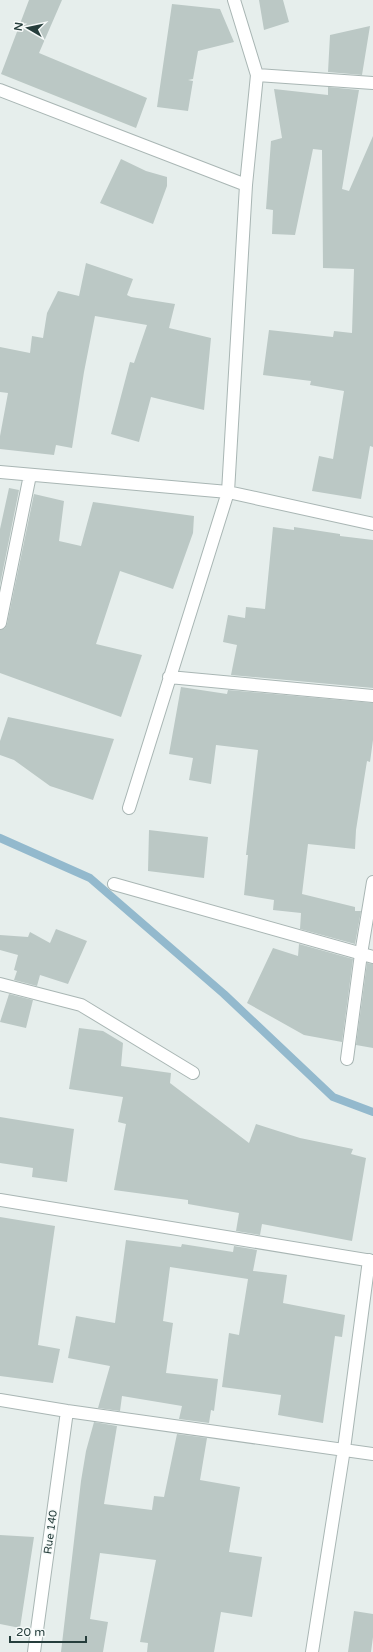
<svg xmlns="http://www.w3.org/2000/svg" width="373" height="1652" font-family="'Varela Round',sans-serif">
<style>
.lines{fill:none;stroke-linecap:round;stroke-linejoin:round}
.stream{stroke:#93b9cd;stroke-width:8}
.building{fill:#bbc8c5}
.street-casing{stroke:#a9b6b4;stroke-width:14}
.street{stroke:#fff;stroke-width:12}
.labels{text-anchor:middle;stroke-width:3;stroke-linejoin:round;paint-order:stroke}
.street-label{font-size:11px;fill:#263e3c;stroke:#f6faf9}
</style>
<rect width="100%" height="100%" fill="#e6eeec"/>
<g class="lines">
<!-- stream -->
<path class="stream" d="M0,838L90,878L224,994L333,1097L373,1112"/>
</g>
<!-- building -->
<path class="building" d="M29,0H62L39,53L147,98L136,128L1,74Z
M259,0H283L289,22L264,30Z
M172,4L220,9L234,42L198,51L193,79L188,80L193,81L188,111L157,107Z
M370,26L362,75L328,72L330,35Z
M328,87L359,90L342,189L349,191L373,136V447L370,446L361,499L312,491L319,456L333,459L344,391L310,385L311,381L263,375L269,330L333,337L334,331L352,333L354,269L323,268L322,150L313,149L295,235L272,234L273,210L266,209L271,141L282,138L274,89L328,95Z
M121,159L146,171L167,177V186L153,224L100,203Z
M86,263L133,279L127,295L131,297L175,304L169,328L211,338L204,410L151,397L139,442L111,434L130,362L134,363L147,325L95,316L84,372L72,448L56,445L54,455L0,449V436L8,393L0,392V347L30,353L32,336L43,338L47,313L58,291L79,296Z
M9,488L19,490L0,585V529Z
M34,494L64,501L59,541L81,546L93,502L194,516L193,533L173,589L120,571L96,644L142,655L121,717L0,673V630L5,628L7,624Z
M273,527L294,530V527L340,534V536L373,540V688L231,675L237,645L223,642L228,615L245,618L246,607L265,609Z
M181,687L227,694L228,690L373,703V740L370,762L367,761L356,830L355,849L308,844L302,894L355,907V911H361L355,944L300,929L301,913L273,910L274,900L244,895L248,855H246L258,750L216,745L211,784L189,780L193,758L169,754Z
M8,717L114,739L93,800L50,786L14,760L0,755V741Z
M149,830L208,837L204,878L148,871Z
M56,929L87,941L68,984L40,975L37,986L14,980L17,971L14,970L18,955L0,950V935L28,937L30,932L50,943Z
M299,944L353,959L342,1042L304,1035L247,1003L273,948L298,956Z
M367,963L373,964V1048L356,1045Z
M9,994L33,1000L26,1028L0,1022Z
M79,1028L103,1031L123,1043L121,1066L171,1073L170,1083L249,1143L256,1124L300,1138L353,1149L351,1154L366,1158L352,1241L262,1224L260,1235L236,1231L239,1213L188,1204V1200L114,1190L126,1124L118,1122L123,1097L69,1089Z
M0,1117L74,1129L67,1182L32,1177L33,1168L0,1163Z
M0,1217L55,1226L38,1345L60,1349L53,1383L0,1376Z
M126,1240L181,1247L182,1244L233,1252L234,1246L257,1250L253,1271L287,1275L283,1303L345,1315L342,1337L335,1336L323,1423L278,1415L281,1395L222,1387L229,1333L239,1335L248,1279L170,1267L163,1321L173,1323L166,1373L218,1379L214,1411L211,1410L209,1423L179,1419L182,1406L122,1396L120,1411L98,1408L110,1366L68,1358L76,1316L115,1323Z
M94,1422L117,1426L104,1504L152,1510L154,1496L164,1497L177,1434L207,1438L200,1480L240,1487L229,1552L262,1557L252,1617L221,1612L214,1652H147L148,1643L140,1642L156,1560L100,1553L90,1619L108,1622L103,1652H61L81,1481L86,1451Z
M0,1535L34,1537L20,1628L0,1624Z
M354,1611L373,1614V1637L371,1652H348Z"/>
<g class="lines">
<defs>
<path id="street" d="M257,75L373,83
M0,90L246,185
M0,472L228,492L373,524
M0,623L30,475
M169,677L373,696
M129,808L228,492L246,185L257,75L234,0
M114,884L373,957
M0,984L81,1005L193,1073
M347,1059L361,954L373,882
M0,1200L373,1261
M0,1400L67,1411L373,1454
M34,1652L67,1411
M312,1652L344,1449L369,1260"/>
</defs>
<!-- street casing -->
<use href="#street" class="street-casing"/>
<!-- street -->
<use href="#street" class="street"/>
</g>
<g class="labels">
<!-- street labels -->
<g class="street-label">
<text transform="translate(50 1532) rotate(-82)" y="4">Rue 140</text>
</g>
</g>
<!-- north arrow -->
<g transform="translate(28 28) rotate(279)" stroke="#f6faf9" stroke-width="3" paint-order="stroke">
<path d="M0-3L7 15L0 10L-7 15Z" fill="#263e3c"/>
<text y="-6" font-size="11" font-weight="bold" text-anchor="middle" fill="#263e3c">N</text>
</g>
<!-- scale -->
<path d="M10 1636v6h76v-6" fill="none" stroke="#263e3c" stroke-width="2"/>
<text x="16" y="1636" font-size="12" fill="#263e3c" stroke="#f6faf9" stroke-width="3" paint-order="stroke">20 m</text>
</svg>
